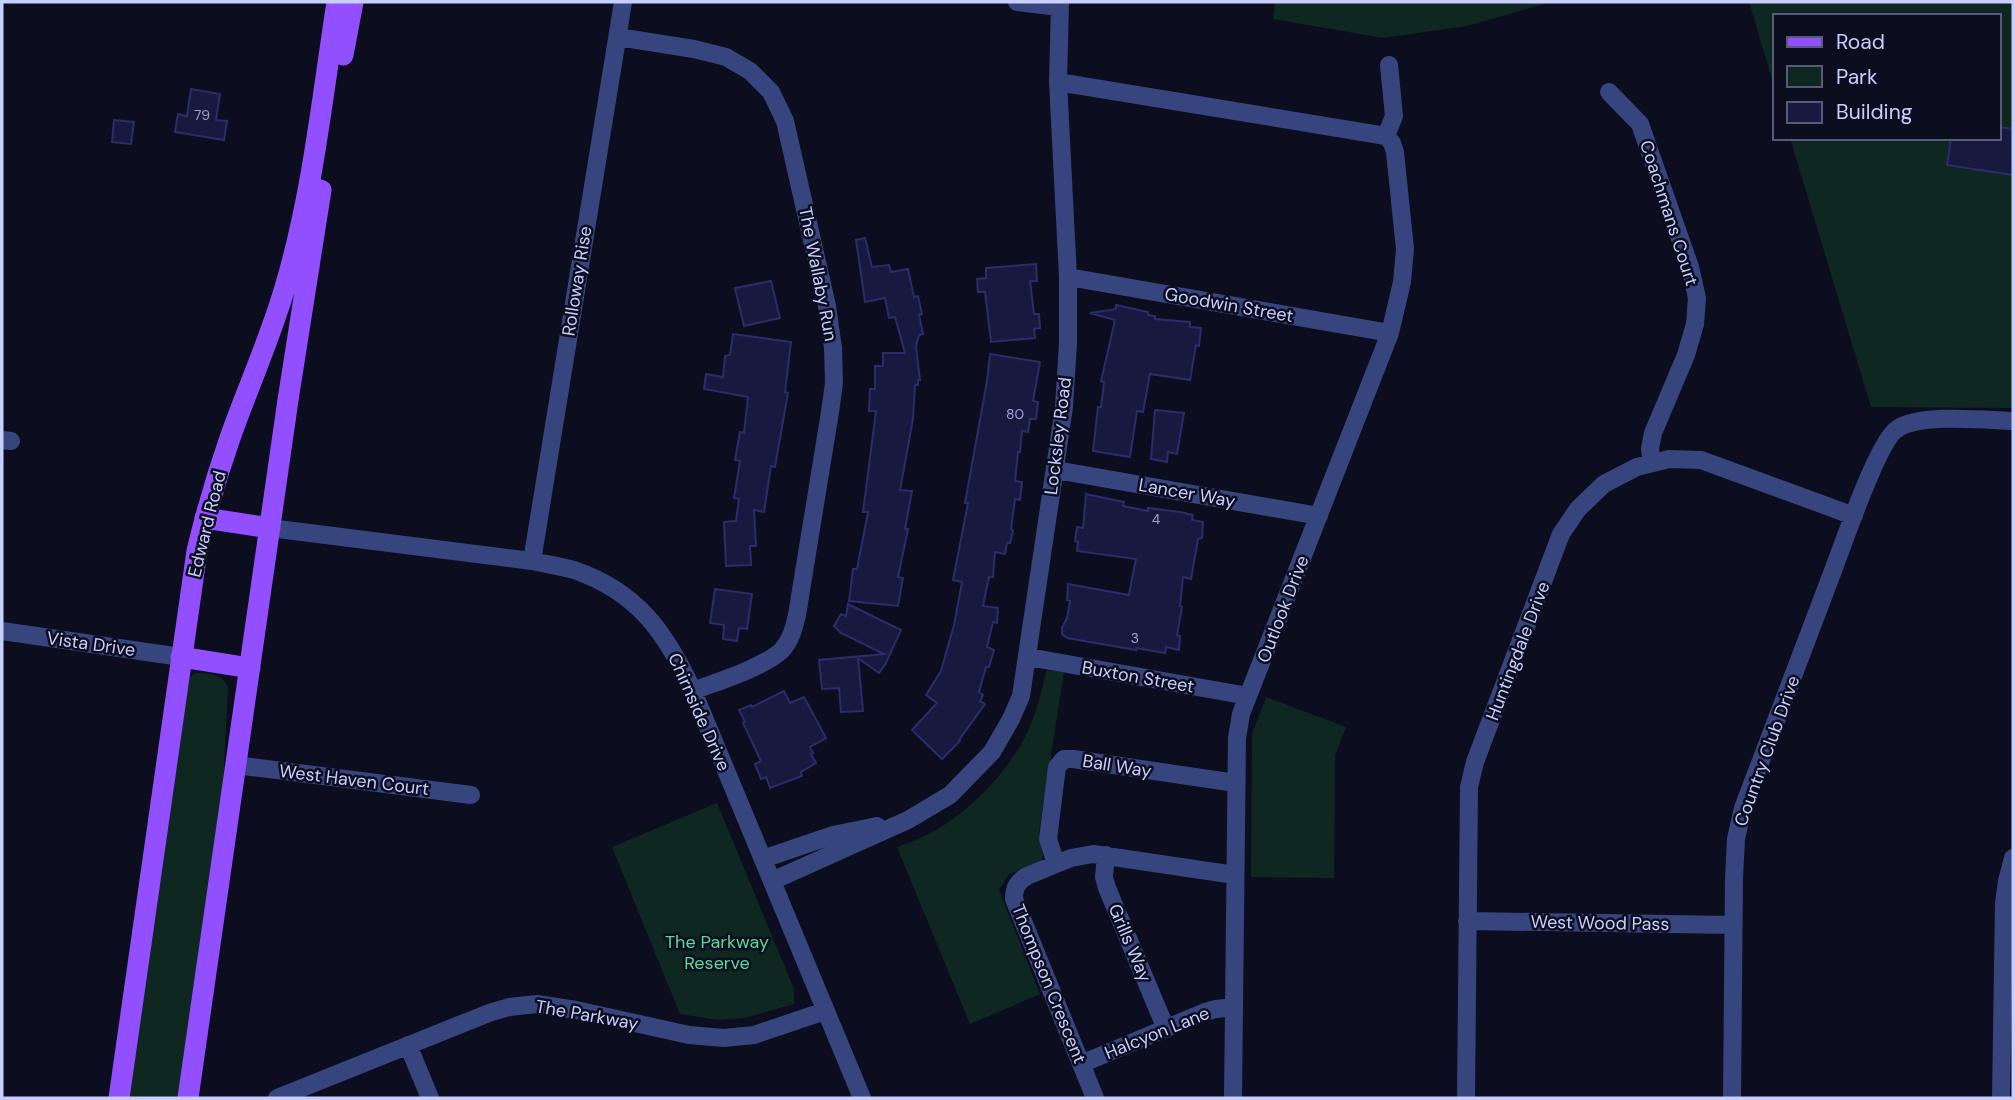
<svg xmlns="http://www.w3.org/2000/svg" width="2015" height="1100" font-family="'DM Sans',sans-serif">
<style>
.green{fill:#0f2721}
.building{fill:#18193f;stroke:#2a2d6b;stroke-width:2}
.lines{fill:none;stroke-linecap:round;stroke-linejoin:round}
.minor{stroke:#36457d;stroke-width:18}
.major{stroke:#924fff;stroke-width:21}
.labels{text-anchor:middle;stroke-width:5;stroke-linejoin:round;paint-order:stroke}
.number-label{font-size:14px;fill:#9ca2cf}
.street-label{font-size:18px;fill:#c8cfff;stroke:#0c0d1e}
.park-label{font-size:18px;fill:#55de9a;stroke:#0c0d1e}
</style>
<rect width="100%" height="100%" fill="#0c0d1e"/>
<!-- green -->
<path class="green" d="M1275,2H1551L1467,26L1383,38L1273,19Z
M1749,2H2013V408L1871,407L1790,138H1999V16H1775V89Z
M1047,670L1064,672L1039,832L1043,855L1041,862L1009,874L999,890L1040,994L970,1024L897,847C907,843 917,840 927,835C967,814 1004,777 1025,737C1036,716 1041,693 1047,670Z
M195,673C209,674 222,673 228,687L223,787L178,1098H128L188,683L190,677Z
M1266,697L1346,727L1335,756L1334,878L1251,877L1252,734Z
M717,803L794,989V1004L744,1018L718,1020L680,1014L612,847Z"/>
<!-- building -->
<path class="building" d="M191,89L220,94L216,120L227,121L224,140L175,132L178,114L187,116Z
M114,120L134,122L131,144L112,142Z
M1999,127L2013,129V175L1947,165L1951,138H1999Z
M865,238L872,267L889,265L891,272L908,269L914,297L918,296L922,314L919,315L923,334L919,335L916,346L920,380H918V385H915L913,419L900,490L912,491L905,529H908L898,577L903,578L898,606L849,601L853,569H857L868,512H863L876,411H869L870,389H875V366H883V353H905L895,317L889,318L885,298L865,302L856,240Z
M1036,264L1037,281H1030L1034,314H1039L1040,328L1034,329L1035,338L991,342L985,292H978L977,279L986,278V268Z
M771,281L780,318L744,326L735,288Z
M1116,305L1148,312V315L1155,316V319L1190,322V327L1201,328L1199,346L1196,345L1190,380L1150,374L1143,412L1137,411L1130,457L1093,451L1098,407H1101L1104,382L1101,381L1115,320L1090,313L1116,309Z
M733,334L791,342L785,392L788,393L775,467L771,466L764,512L754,510L756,546H750L751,565L726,566L724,522L736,521L739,499L734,498L740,461L735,460L740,432L744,433L748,397L704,389L706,374L723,377L725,356L730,355Z
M990,354L1040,362L1033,401L1038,402L1036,419H1030L1028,432L1022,431L1020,452H1018L1015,481L1022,482L1020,500L1015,499L1011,529L1013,531L1010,543H1007L1005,554L995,552L993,577H989L983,606L998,608L997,623L993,622L987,647L994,650L989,667H986L979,692L983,695L980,701L985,704L959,740L960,741L942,759L912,730L937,703L926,695L941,671L954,625L962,582L953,580L968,503H965L987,381Z
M1155,410L1184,413L1177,454L1168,452L1167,462L1151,459Z
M1086,494L1124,502L1123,506L1148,511V508L1180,512L1193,515L1192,520L1203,522L1202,538L1198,539L1191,579L1183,577L1180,606L1182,607L1177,635L1180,636L1179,650L1166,647L1165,653L1136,648V650L1067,638L1062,634V628L1067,618L1070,601L1067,600L1068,584L1129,595L1130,589L1136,559L1077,551L1078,542L1075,541L1077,527L1083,528Z
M715,589L752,594L747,629L739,628L737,641L723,639L724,625L710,623Z
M848,604L901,630L886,663L879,673L858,658L863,711L841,712L839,688L822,689L819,660L884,654L841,633L834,626L841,614L846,616Z
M784,691L790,703L804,697L826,738L810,747L813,753L811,754L816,763L801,772L802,776L770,788L766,777L761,779L755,764L761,761L743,723L745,722L739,710L751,705L752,707Z"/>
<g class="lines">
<!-- minor -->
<path class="minor" d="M1017,2L1059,7
M618,37L694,49L726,57L750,71L771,92L785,121L827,306L833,348L834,383L830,412L797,615C794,628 791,640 782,650C765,667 716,682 693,691
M1058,82L1386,136
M1609,92L1640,124L1690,267L1697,298L1695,324L1686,355L1653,433L1650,449L1652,463
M1068,277L1390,333
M2,440L11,441
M1056,470L1319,516
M270,528L532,561C546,564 561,566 574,570C638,592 666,633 693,691L862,1098
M532,561L623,2
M2,631L181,657
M1028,657L1248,696
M236,765L471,795
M1106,855L1104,877L1107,888L1166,1029
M763,859L833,835L877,826
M1056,864L1048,839L1057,767L1064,759H1073L1236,783
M772,881L908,820L950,795L992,752L1011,719L1021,696L1064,407L1068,343V277L1058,82L1060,2
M1467,921L1733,925
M408,1045L430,1098
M1081,1064L1205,1012L1216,1009L1234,1007
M277,1098L489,1013L509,1007L537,1004L576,1010L689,1035L724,1038L754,1035L825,1011
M1095,1098L1014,899C1014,888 1017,882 1027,876L1071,858L1093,854L1235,875
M1233,1098L1237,738L1241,714L1390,333L1402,282L1405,249L1395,152L1392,143L1386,136L1394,116L1389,65
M1466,1098L1469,787L1475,762L1561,534L1578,509L1604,484L1637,467L1669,459L1701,460L1854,516
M1732,1098L1734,878L1736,839L1743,808C1773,728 1804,648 1834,568C1844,542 1878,441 1897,429C1920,413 1985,420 2013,421
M2001,1098L2004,903L2007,881L2013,858"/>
<!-- major -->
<path class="major" d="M343,55L353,2
M205,518L270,528
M181,657L250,668
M119,1098L197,551C206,513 217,475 230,438C247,390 268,343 283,294C312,200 322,99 337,2
M188,1098L288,400L321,190"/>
</g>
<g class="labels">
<!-- number labels -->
<g class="number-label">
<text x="202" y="120">79</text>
<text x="1015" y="419">80</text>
<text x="1156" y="524">4</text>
<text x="1135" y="643">3</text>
</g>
<!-- street labels -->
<g class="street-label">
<text transform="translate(1669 213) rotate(72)" y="6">Coachmans Court</text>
<text transform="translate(818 274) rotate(79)" y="6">The Wallaby Run</text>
<text transform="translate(577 281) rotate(-81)" y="6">Rolloway Rise</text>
<text transform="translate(1229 305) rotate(10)" y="6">Goodwin Street</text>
<text transform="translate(1058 436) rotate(-83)" y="6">Locksley Road</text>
<text transform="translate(1187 493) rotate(10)" y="6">Lancer Way</text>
<text transform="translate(207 524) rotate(-76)" y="6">Edward Road</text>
<text transform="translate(1283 609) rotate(-69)" y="6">Outlook Drive</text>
<text transform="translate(91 644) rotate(8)" y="6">Vista Drive</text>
<text transform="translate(1518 651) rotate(-69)" y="6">Huntingdale Drive</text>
<text transform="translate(1138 677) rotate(10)" y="6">Buxton Street</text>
<text transform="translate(699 712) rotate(66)" y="6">Chirnside Drive</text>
<text transform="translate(1767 751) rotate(-70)" y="6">Country Club Drive</text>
<text transform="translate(1117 766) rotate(9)" y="6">Ball Way</text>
<text transform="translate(354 780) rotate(7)" y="6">West Haven Court</text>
<text transform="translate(1600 923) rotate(1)" y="6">West Wood Pass</text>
<text transform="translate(1130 943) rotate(67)" y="6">Grills Way</text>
<text transform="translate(1049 984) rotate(68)" y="6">Thompson Crescent</text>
<text transform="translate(587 1015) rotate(10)" y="6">The Parkway</text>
<text transform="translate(1157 1033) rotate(-22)" y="6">Halcyon Lane</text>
</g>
<!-- park labels -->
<g class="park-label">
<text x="717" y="948">The Parkway<tspan x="717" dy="21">Reserve</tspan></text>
</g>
</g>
<!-- border -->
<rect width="2015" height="1100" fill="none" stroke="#c8cfff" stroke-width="7"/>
<!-- legend -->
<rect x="1773" y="14" width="228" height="126" fill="#0c0d1e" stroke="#575b78" stroke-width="2"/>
<rect x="1787" y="37" width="35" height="10" fill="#924fff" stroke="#575b78" stroke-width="2"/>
<text x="1836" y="49" font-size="21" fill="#c8cfff">Road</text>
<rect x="1787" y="66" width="35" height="21" fill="#0f2721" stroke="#575b78" stroke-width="2"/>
<text x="1836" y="84" font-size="21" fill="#c8cfff">Park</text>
<rect x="1787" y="102" width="35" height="21" fill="#18193f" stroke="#575b78" stroke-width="2"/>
<text x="1836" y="119" font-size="21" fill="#c8cfff">Building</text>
</svg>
